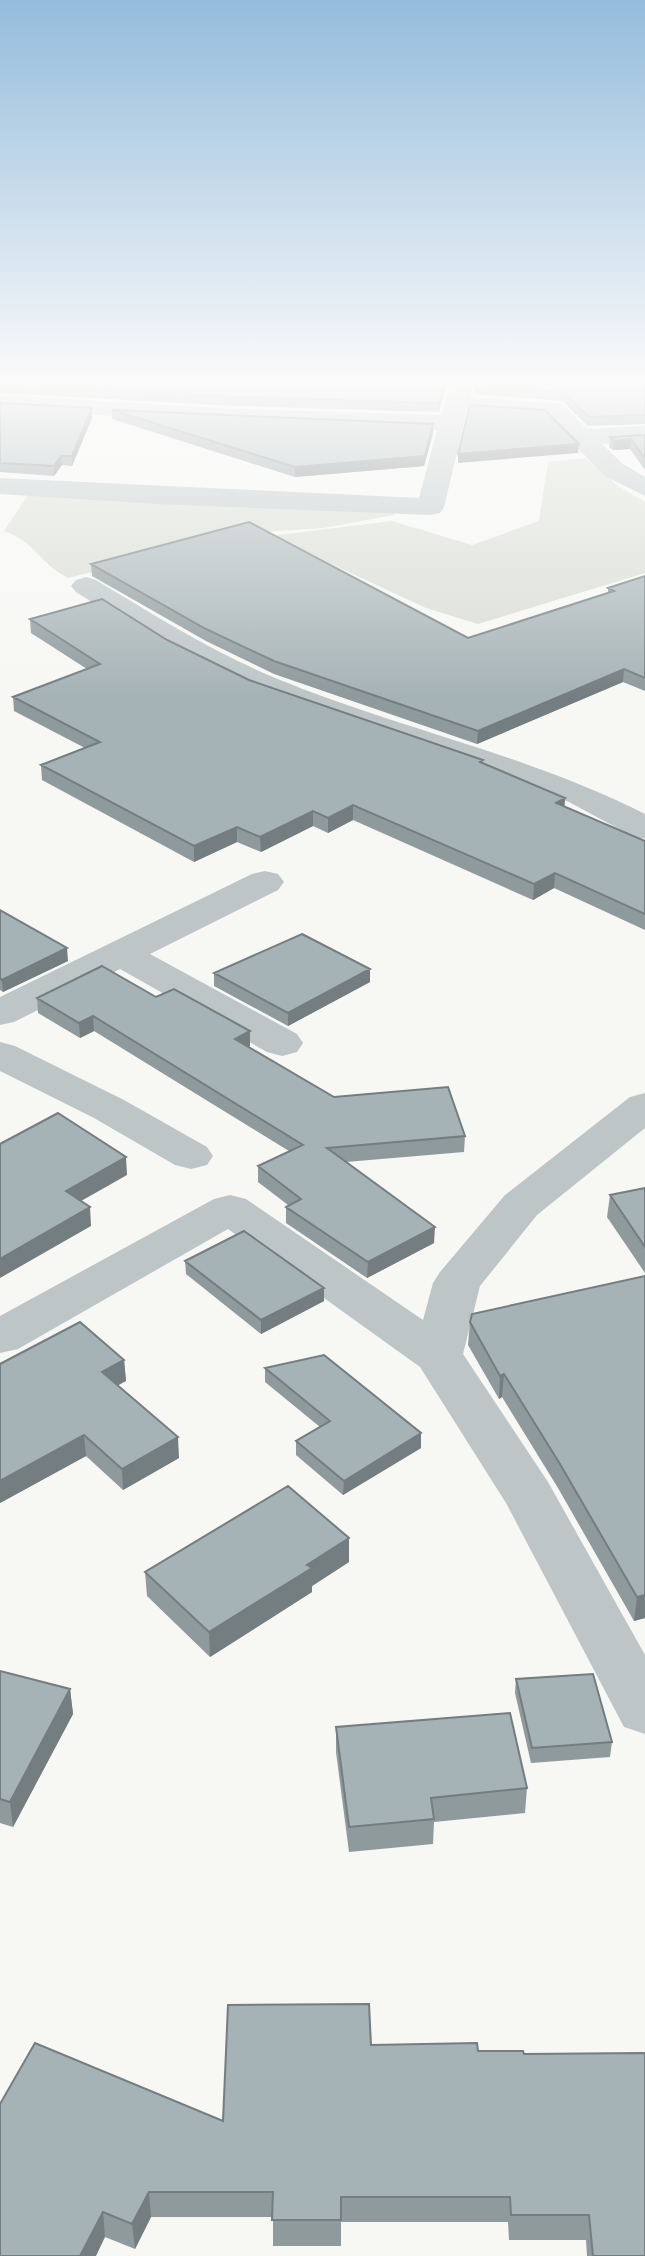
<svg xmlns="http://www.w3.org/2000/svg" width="645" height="2256" font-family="'Exo 2',sans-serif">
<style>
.green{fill:#d8ddd3}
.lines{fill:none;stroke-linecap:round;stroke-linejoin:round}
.minor{fill:#bdc5c7;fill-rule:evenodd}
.wall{fill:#8f9a9d}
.shaded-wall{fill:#747d7f}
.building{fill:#a6b3b6;stroke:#747d7f;stroke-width:2}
</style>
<rect width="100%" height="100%" fill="#f7f7f4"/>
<!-- green -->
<path class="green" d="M586,458L618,486L645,502V573L478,624L426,608L271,536L392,521L472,545L539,521L548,462Z
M29,494L393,512L394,515L323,528L247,533L68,578C38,562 36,542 4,531Z"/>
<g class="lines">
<!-- minor -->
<path class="minor" d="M451,379H475L470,397L562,404L587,429L645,426V442L602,444L623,464L645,477V496L605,476L546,416L467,411L444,507L440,513L430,515L155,504L0,494V478L419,498L437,430L235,423L0,409V395L235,409L441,415Z
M86,577L96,580C154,615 211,651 273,677C395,728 527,754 645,814V839L632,836L569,802L251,691L169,651L76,592L71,586L76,580Z
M265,871L278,874L284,882L278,890L150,954L297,1034L303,1043L297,1052L282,1056L267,1052L120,969L14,1022L0,1025V997L252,874Z
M0,1042L15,1046L124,1100L207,1147L213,1156L207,1165L191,1169L175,1165L94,1118L0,1071Z
M645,1093V1128L537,1215L480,1286L463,1354L548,1482L645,1655V1734L624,1727L506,1503L420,1367L228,1229L18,1349L0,1353V1316L214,1199L230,1195L246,1199L423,1320L433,1283L440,1272L505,1195L630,1097Z"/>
</g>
<!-- wall -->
<path class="wall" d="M0,379H448L439,412L235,406L0,393Z
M645,379V424L588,426L562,401L474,394V385Z
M0,403L92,418L72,466L62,465L54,476L0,472Z
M112,410L433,424V433L424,466L295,477L112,419Z
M645,435V470L630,449L613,450L609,447L610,437Z
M91,564L468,638L608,593V588L645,576V691L623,682L477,744L274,674L206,641L92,576Z
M30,619L167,640L249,680L483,764L565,798L564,807L645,841V930L554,888L533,900L353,820L328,833L313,826L261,852L237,842L194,862L42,780L41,765L85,748L14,711L13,697L87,669L31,633Z
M0,910L68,961L3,992L0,990Z
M214,973L370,982L288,1026L214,986Z
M156,997L250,1046L248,1047L334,1097L465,1136L464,1152L346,1162L434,1243L367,1278L286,1223V1207L288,1205L258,1182V1166L289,1151L94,1031L80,1038L38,1013L37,998Z
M645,1188V1273L607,1217L610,1195Z
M185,1261L324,1301L261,1334L186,1274Z
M645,1276V1618L634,1621L558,1488L502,1397L499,1399L468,1345L470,1322Z
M124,1360L126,1381L117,1385L179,1458L123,1490L86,1456L0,1503Z
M265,1368L421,1433V1448L343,1495L296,1455V1441L320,1427L265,1382Z
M349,1562L312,1586V1592L210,1657L147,1596L145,1572Z
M0,1671L70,1689L73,1714L13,1827L0,1823Z
M516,1679L612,1742L610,1757L531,1763L515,1693Z
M336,1727L527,1788L525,1813L434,1822L433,1844L349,1852L336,1752Z
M371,2045L524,2054L645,2256H587L586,2240H509L508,2222H341V2246H273V2217H151L135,2249L105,2237L0,2256L223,2121Z"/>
<!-- shaded-wall -->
<path class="shaded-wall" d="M446,379H448L439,412V403Z
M92,408V418L72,466V456Z
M433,424V433L424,466L295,477V467Z
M631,439L630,449L613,450L614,441Z
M579,444L578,453L458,463V454Z
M61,456L62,465L54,476V466Z
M624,669L623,682L477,744L478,731Z
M565,798L564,813L556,803Z
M353,805V820L328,833V818Z
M313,811V826L261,852L260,837Z
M237,827V842L194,862V846Z
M555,873L554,888L533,900L534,884Z
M67,948L68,961L3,992L2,980Z
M370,969V982L288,1026V1013Z
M93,1016L94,1031L80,1038L79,1023Z
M250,1031V1046L235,1054V1039Z
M126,1157L127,1175L67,1209L66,1191Z
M90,1207L91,1226L0,1278V1259Z
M435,1227L434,1243L367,1278L368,1262Z
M324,1288V1301L261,1334V1320Z
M124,1360L126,1381L104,1393L102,1372Z
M504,1374L502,1397L499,1399L500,1376Z
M421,1433V1448L343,1495L344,1481Z
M84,1435L86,1456L0,1503V1481Z
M178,1437L179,1458L123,1490L122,1469Z
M349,1538V1562L312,1586V1592L210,1657L209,1632L307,1565Z
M645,1595V1618L634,1621L637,1597Z
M70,1689L73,1714L13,1827L10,1802Z
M149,2192L151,2217L135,2249L132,2224Z
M103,2212L105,2237L96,2256H80Z"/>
<!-- building -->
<path class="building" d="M0,379H446L439,403L235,397L0,384Z
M476,379H645V415L589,417L563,392L474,385Z
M0,403L92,408L72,456H61L54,466L0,463Z
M470,405L545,410L579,444L458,454Z
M112,410L433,424L425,456L295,467Z
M645,435V459L631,439L614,441L610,437Z
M249,522L468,638L614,591L608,588L645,576V678L624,669L478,731L274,661L206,629L91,564Z
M102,599L167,640L249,680L483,760L480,762L565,798L556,803L645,841V914L555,873L534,884L353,805L328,818L313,811L260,837L237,827L194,846L41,765L100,742L13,697L100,664L30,619Z
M0,910L67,948L2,980L0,978Z
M302,934L370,969L288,1013L214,973Z
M102,966L156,997L174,989L250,1031L235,1039L334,1097L448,1087L465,1136L327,1148L435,1227L368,1262L286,1207L301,1199L258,1166L303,1145L93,1016L79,1023L37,998Z
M58,1113L126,1157L66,1191L90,1207L0,1259V1144Z
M645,1188V1247L610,1195Z
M244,1231L324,1288L261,1320L185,1261Z
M645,1276V1595L637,1597L560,1464L504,1374L500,1376L470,1322L472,1314Z
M80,1322L124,1360L102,1372L178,1437L122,1469L84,1435L0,1481V1364Z
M324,1355L421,1433L344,1481L296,1441L330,1421L265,1368Z
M288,1486L349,1538L307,1565L312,1568L209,1632L145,1572Z
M0,1671L70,1689L10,1802L0,1799Z
M593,1674L612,1742L532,1748L516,1679Z
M510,1713L527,1788L431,1798L434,1819L349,1827L336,1727Z
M369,2004L371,2045L477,2043L478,2051H523L524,2054L645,2053V2256H593L589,2215H511L510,2197H341V2220H272L273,2192H149L132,2224L103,2212L80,2256H0V2104L35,2043L223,2121L228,2005Z"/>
<!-- sky -->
<linearGradient id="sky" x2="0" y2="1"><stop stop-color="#94bcdc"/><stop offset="0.55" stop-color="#fbfbfa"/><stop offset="1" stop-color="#fbfbfa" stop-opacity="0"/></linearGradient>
<rect width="645" height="695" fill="url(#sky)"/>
</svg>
